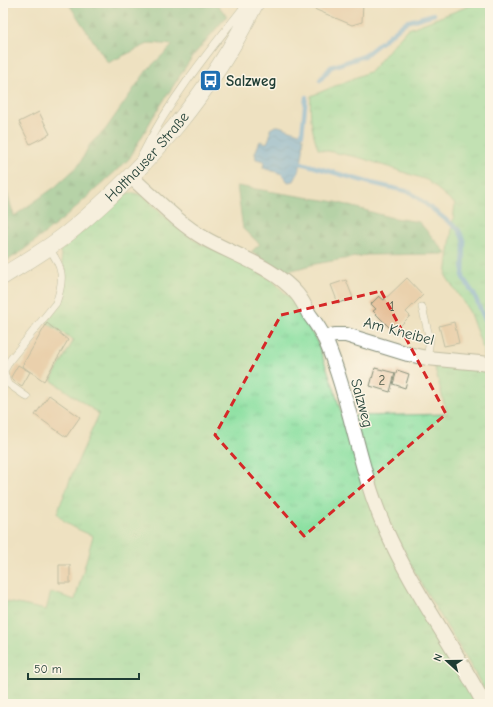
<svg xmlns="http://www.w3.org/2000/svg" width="493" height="707" font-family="'Comic Neue',sans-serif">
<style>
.grass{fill:url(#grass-tufts);stroke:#568e6b}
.forest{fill:url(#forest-firs);stroke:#487e5e}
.water{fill:url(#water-waves);stroke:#447489}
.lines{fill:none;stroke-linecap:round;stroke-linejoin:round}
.stream{stroke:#69acde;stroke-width:4.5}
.building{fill:#e4bb93}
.service-casing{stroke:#868f7a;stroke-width:8}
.minor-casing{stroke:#868f7a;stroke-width:16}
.tertiary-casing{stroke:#868f7a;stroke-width:18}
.service{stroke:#fff;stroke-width:7}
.minor{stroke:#fff;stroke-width:14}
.tertiary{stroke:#fff;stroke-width:17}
.marked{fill:none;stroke:#d62828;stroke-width:3;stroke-dasharray:8 5;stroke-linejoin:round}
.labels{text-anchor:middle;stroke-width:3;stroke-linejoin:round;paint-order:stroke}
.number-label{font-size:13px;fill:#505c4c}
.poi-label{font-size:15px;font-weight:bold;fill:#1f3d34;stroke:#fcf5e5;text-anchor:start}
.street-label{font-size:15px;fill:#1f3d34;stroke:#fcf5e5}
</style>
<defs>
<pattern id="grass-tufts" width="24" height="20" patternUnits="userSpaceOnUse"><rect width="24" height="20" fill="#8ce0a2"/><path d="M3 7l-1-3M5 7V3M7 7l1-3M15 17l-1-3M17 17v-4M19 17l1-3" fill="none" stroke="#78c18c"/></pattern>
<pattern id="forest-firs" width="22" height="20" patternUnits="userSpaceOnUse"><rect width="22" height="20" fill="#71be88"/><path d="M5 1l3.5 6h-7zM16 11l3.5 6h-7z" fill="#5c9c70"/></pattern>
<pattern id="water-waves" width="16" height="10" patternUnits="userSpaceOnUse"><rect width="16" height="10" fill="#69acde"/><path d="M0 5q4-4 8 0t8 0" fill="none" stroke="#568db5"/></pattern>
</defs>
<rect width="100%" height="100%" fill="#fcf5e5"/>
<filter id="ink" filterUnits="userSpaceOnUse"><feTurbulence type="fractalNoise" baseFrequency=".025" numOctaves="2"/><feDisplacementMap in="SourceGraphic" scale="8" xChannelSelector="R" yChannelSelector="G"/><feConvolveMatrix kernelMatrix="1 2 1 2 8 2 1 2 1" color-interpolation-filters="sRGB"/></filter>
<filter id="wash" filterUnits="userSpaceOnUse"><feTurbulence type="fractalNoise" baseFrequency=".012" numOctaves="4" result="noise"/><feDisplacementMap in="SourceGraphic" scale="16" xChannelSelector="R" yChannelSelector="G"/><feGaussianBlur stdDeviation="0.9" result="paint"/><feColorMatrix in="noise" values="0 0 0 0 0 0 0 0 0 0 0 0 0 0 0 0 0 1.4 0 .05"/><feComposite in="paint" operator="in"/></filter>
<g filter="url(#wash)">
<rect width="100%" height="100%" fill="#eee1c1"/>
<!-- grass -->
<path class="grass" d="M477,3H490V362L484,361L482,346L469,311L446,276L455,204L427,180L361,158L318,149C312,131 309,115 311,96L371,71L406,30Z
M127,193H135L144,196L174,225L201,244L240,260L272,280L293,301L317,342L333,385L363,486L477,702L461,704H3V601L46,610L51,592L75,600L93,536C80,530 66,526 57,513L73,472L99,414L51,380L74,340L47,323C64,293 67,286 60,251Z
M433,361L490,368V700C458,641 419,586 391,526C374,491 365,453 354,416L447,414Z"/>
<!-- forest -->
<path class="forest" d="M68,3H216L227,16L192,57L153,117L129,159L63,219L21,252L3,263V179L14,216L55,187L79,165L90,144L105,130L147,70L173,45L150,43L108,63Z
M237,186L336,202L389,217L419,222L447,254L367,255L315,264L285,272L251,252L260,244L243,229Z"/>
<!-- water -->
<path class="water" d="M275,126H279L302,134C306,145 301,170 294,181L288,182L282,174L263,168L264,161L256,159L255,153L260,141L267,143L270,136V129Z"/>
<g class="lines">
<!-- stream -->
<path class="stream" d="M320,80L331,67L364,56L406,22L434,14
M302,134L306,97
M301,163L367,182L410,192L458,229L464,240L463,278L474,294L490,332"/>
</g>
<g id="blocks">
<!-- building -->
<path class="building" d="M300,3H363L362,22L352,25Z
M39,112L50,134L30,144L19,122Z
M407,278L423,295L406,312L410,316L394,332L373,311L376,309L371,304L379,296L384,300Z
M346,280L353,298L338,303L331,285Z
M454,322L459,343L444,346L439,326Z
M47,323L68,340L44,381L22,366Z
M18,365L30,372L22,386L11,379V377Z
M375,368L395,373L390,392L370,386Z
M397,370L409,374L405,388L393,384Z
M49,395L80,417L66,437L35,415Z
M59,565H70V583H59Z"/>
</g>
</g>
<g filter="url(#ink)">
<use href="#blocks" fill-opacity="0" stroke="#868f7a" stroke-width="1"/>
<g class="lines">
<defs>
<path id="service" d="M142,155C169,100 209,51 247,3
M422,307L430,340L427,358
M27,397L7,383L4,371L10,360L56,303C65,278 63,267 48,247"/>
<path id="minor" d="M131,177C155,198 177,222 204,238C233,255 275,267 297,294C302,300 306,308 309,314C315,322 321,331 325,339C351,400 358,468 385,528C412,590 453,644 484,704
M324,338L335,335H346L408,354L427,358L490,364"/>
<g id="tertiary">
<path id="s1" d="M3,276C27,261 52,247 73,229C148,167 213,90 255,3"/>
</g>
</defs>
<!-- service casing -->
<use href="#service" class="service-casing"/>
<!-- minor casing -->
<use href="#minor" class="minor-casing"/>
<!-- tertiary casing -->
<use href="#tertiary" class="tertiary-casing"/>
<!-- service -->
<use href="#service" class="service"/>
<!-- minor -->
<use href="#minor" class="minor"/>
<!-- tertiary -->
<use href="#tertiary" class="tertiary"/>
</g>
</g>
<!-- marked area -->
<path d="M0 0H493V707H0ZM381,291L446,414L304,536L215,435L281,315Z" fill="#eee1c1" fill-opacity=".55" fill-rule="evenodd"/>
<path class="marked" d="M381,291L446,414L304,536L215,435L281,315Z"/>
<!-- icons -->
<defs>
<symbol id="bus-square" viewBox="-11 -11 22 22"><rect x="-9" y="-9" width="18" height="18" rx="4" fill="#1f6fb2" stroke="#fcf5e5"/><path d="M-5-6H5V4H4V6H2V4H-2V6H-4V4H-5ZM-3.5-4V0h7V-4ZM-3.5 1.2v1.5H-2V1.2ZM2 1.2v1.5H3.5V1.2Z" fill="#fff"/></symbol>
</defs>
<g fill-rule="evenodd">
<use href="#bus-square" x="198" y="68" width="25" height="25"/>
</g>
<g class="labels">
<!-- number labels -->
<g class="number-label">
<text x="392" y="311">1</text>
<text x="382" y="385">2</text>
</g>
<!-- poi labels -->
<g class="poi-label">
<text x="226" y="86">Salzweg</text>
</g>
<!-- street labels -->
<g class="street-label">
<text dy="5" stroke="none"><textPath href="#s1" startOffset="188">Holthauser Straße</textPath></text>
<text transform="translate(399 331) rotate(15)" y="5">Am Kneibel</text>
<text transform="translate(362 403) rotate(75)" y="5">Salzweg</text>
</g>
</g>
<!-- margin -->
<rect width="493" height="707" fill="none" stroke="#fcf5e5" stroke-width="16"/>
<!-- north arrow -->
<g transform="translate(447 661) rotate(291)" stroke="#fcf5e5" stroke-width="3" paint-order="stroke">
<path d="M0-3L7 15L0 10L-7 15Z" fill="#1f3d34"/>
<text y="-6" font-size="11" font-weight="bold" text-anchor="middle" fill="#1f3d34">N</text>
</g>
<!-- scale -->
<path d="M28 673v6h111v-6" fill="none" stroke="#1f3d34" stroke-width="2"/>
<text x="34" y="673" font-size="12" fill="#1f3d34" stroke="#fcf5e5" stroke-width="3" paint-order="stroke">50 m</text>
</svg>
